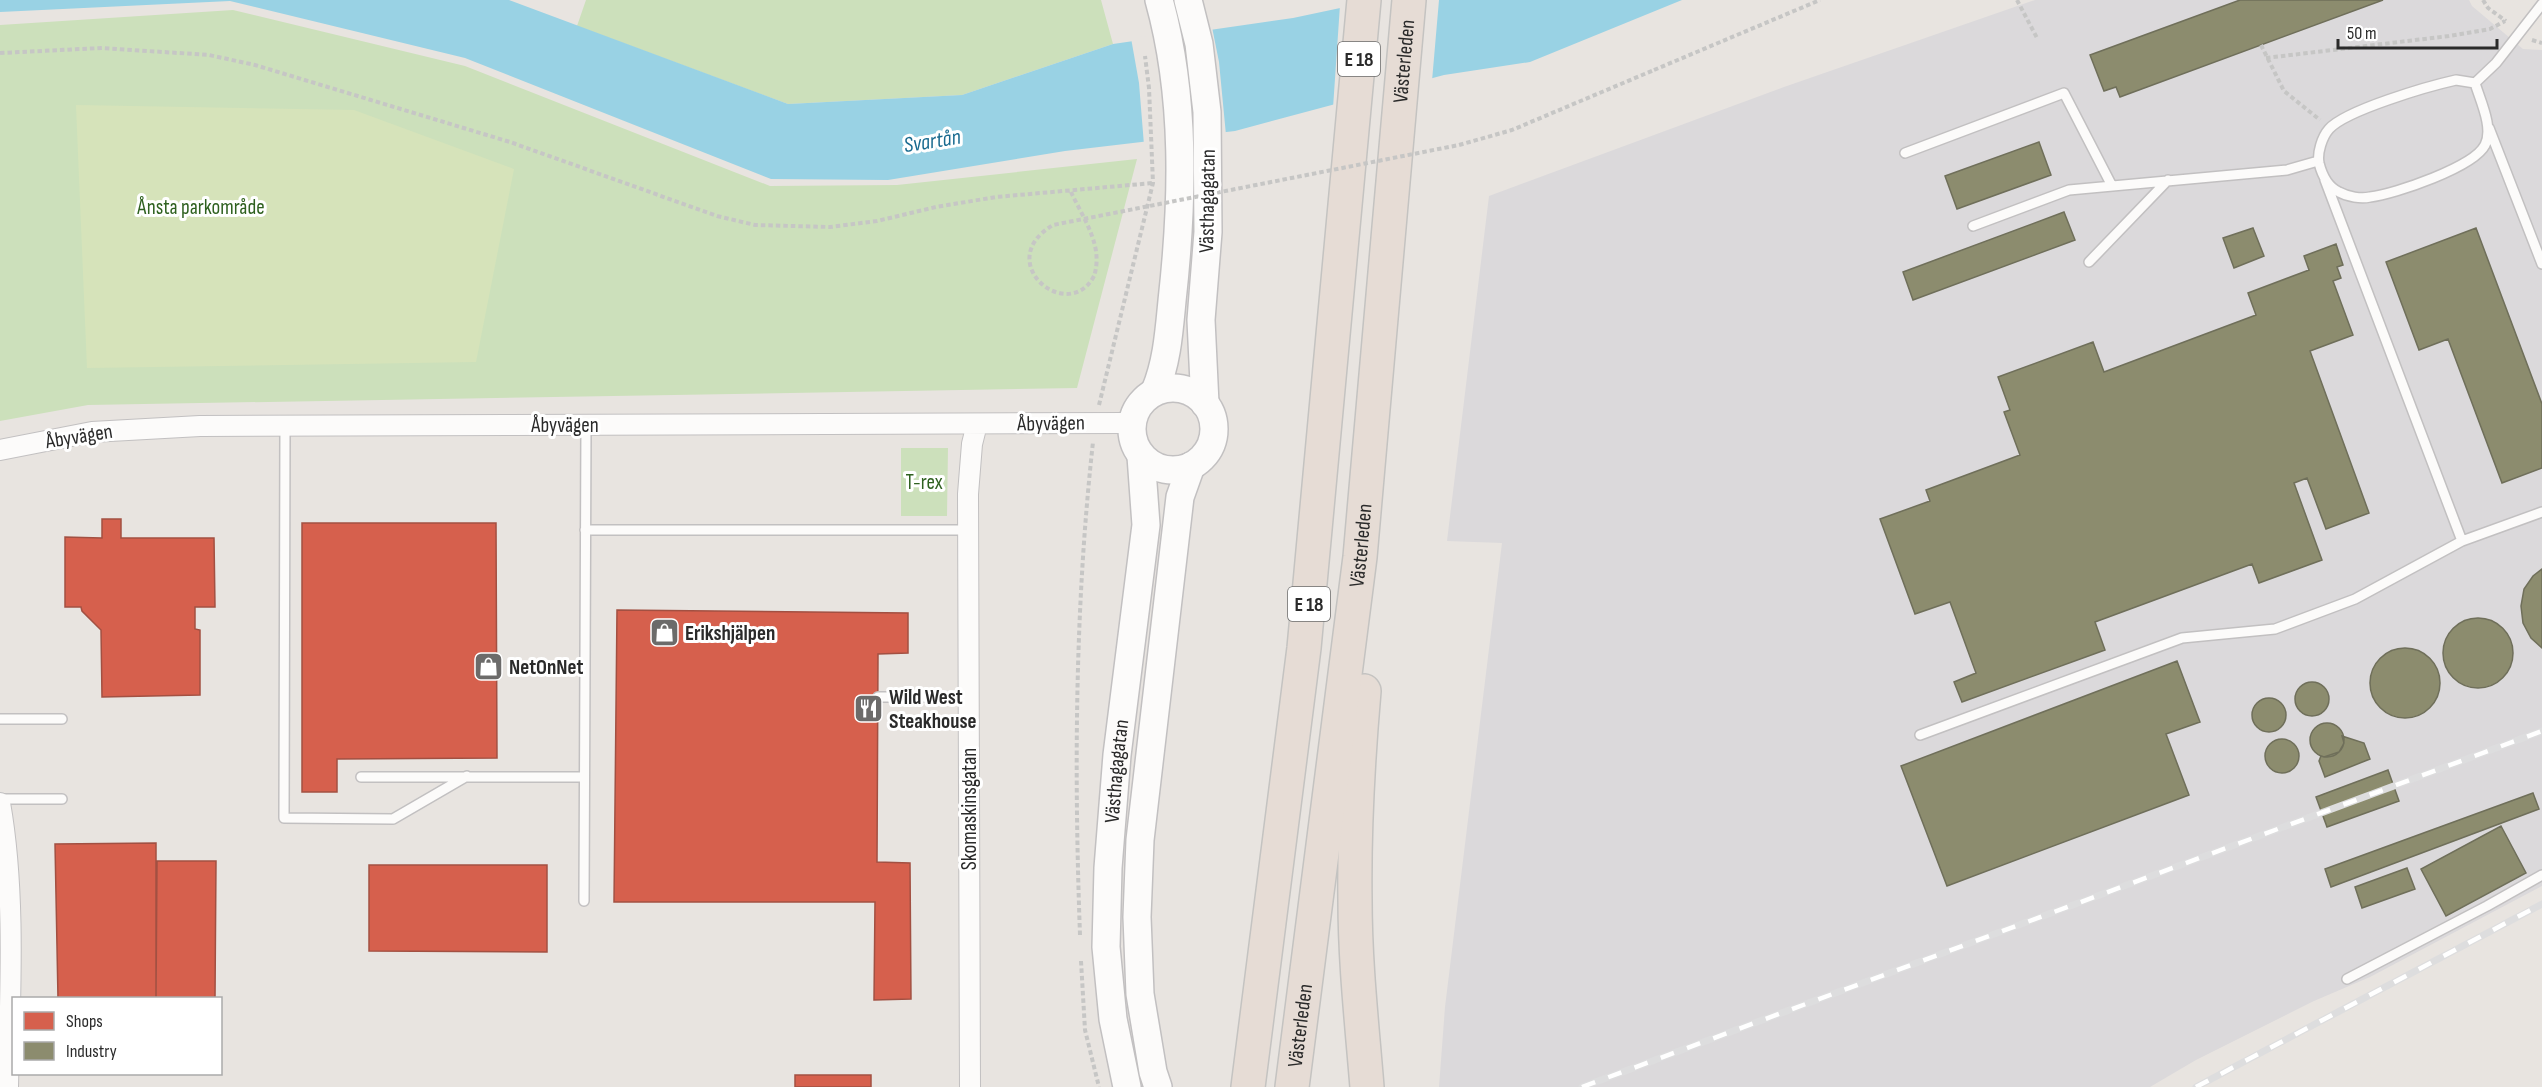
<svg xmlns="http://www.w3.org/2000/svg" width="2542" height="1087" font-family="'Sofia Sans Condensed',sans-serif">
<style>
.industrial{fill:#dbd9db}
.green{fill:#cce0bb}
.pitch{fill:#d6e3ba}
.water{fill:#99d2e4}
.pier{fill:#e8e4e0}
.shops{fill:#d6604d;stroke:#a25042;stroke-width:1.5}
.industry{fill:#8c8c6e;stroke:#6f6f5a;stroke-width:1.5}
.lines{fill:none;stroke-linecap:round;stroke-linejoin:round}
.service-casing{stroke:#c2c0c1;stroke-width:12}
.minor-casing{stroke:#c2c0c1;stroke-width:22}
.secondary-casing{stroke:#c2c0c1;stroke-width:30}
.motorway-casing{stroke:#c4c3c1;stroke-width:36}
.path{stroke:#c6c6c5;stroke-width:4;stroke-dasharray:4.5 3;stroke-linecap:butt}
.service{stroke:#fcfbfa;stroke-width:9}
.minor{stroke:#fcfbfa;stroke-width:20}
.secondary{stroke:#fcfbfa;stroke-width:27}
.motorway{stroke:#e6dcd5;stroke-width:33}
.rail-casing{stroke:#ddddde;stroke-width:7}
.rail{stroke:#fff;stroke-width:4.5;stroke-dasharray:14;stroke-linecap:butt}
.path-bridge{stroke:#c6c6c5;stroke-width:4;stroke-dasharray:4.5 3;stroke-linecap:butt}
.labels{text-anchor:middle;stroke-width:6;stroke-linejoin:round;paint-order:stroke}
.shield{fill:#fff;stroke:#6a6a6a;stroke-width:1.5}
.shield-label{font-size:20px;font-weight:bold;fill:#2a2a2a}
.street-label{font-size:21px;fill:#2a2a2a;stroke:#fff}
.park-label{font-size:21px;fill:#2f6120;stroke:#fff}
.poi-label{font-size:21px;font-weight:bold;fill:#2a2a2a;stroke:#fff;text-anchor:start}
.water-label{font-size:22px;font-style:italic;fill:#186a8f;stroke:#fff}
</style>
<rect width="100%" height="100%" fill="#e8e4e0"/>
<!-- industrial -->
<path class="industrial" d="M2035,0H2469L2472,6L2523,49L2542,50V886L2370,977L2314,1001L2196,1060L2150,1087H1439L1445,1007L1502,543L1447,541L1489,196L1784,87Z"/>
<!-- green -->
<path class="green" d="M586,0H1101L1113,44L962,95L788,104L577,26Z
M233,10L465,66L770,186L897,185L1137,159L1077,388L88,405L0,421V25Z
M901,448H948L947,516H901Z"/>
<!-- pitch -->
<path class="pitch" d="M76,105L354,110L514,169L476,362L87,368Z"/>
<!-- water -->
<path class="water" d="M0,0H509L788,104L962,95L1113,44L1293,18L1378,0H1682L1530,62L1444,75L1235,131L1065,151L888,180L771,179L465,58L230,1L0,12Z"/>
<!-- pier -->
<path class="pier" d="M1364,0H1439L1432,81L1333,108L1340,5Z
M1212,27L1219,62L1226,135L1144,145L1139,83L1131,38Z"/>
<!-- shops -->
<path class="shops" d="M102,519H121V538H214L215,607H195V629L200,630V695L102,697L101,630L82,611L81,607H65V537L102,538Z
M302,523H496L497,758L337,759V792H302Z
M617,610L908,613V653L878,654L877,862L910,863L911,999L874,1000L875,902H614Z
M156,843V998H58L55,844Z
M157,861H216L215,998H156Z
M369,865H547V952L369,951Z
M795,1075H871V1087H795Z"/>
<!-- industry -->
<path class="industry" d="M2240,0H2383L2120,97L2116,87L2104,91L2090,55Z
M2039,142L2051,175L1957,209L1945,176Z
M2064,212L2075,240L1913,300L1903,272Z
M2253,228L2264,256L2234,268L2223,238Z
M2476,228L2542,404V468L2502,483L2448,339L2419,350L2386,262Z
M2336,244L2343,265L2337,267L2341,278L2333,281L2353,335L2310,351L2369,513L2326,529L2307,478L2294,483L2322,560L2259,583L2252,564L2095,622L2105,650L1962,702L1954,682L1976,673L1950,602L1915,614L1880,519L1930,501L1926,490L2020,455L2004,412L2010,410L1998,377L2093,342L2104,372L2256,315L2248,293L2309,270L2304,256Z
M2542,569V648L2531,638L2523,623L2521,606L2524,589L2533,576Z
M2443 653a35 35 0 1 1 70 0a35 35 0 1 1-70 0Z
M2370 683a35 35 0 1 1 70 0a35 35 0 1 1-70 0Z
M2177,661L2200,722L2166,734L2189,795L1947,886L1901,766Z
M2295 699a17 17 0 1 1 34 0a17 17 0 1 1-34 0Z
M2252 715a17 17 0 1 1 34 0a17 17 0 1 1-34 0Z
M2310 740a17 17 0 1 1 34 0a17 17 0 1 1-34 0Z
M2342,736L2364,743L2370,759L2325,777L2319,761L2321,756L2324,757L2339,752L2344,743Z
M2265 756a17 17 0 1 1 34 0a17 17 0 1 1-34 0Z
M2388,770L2399,801L2327,827L2316,797Z
M2533,793L2539,809L2331,887L2325,869Z
M2501,826L2526,873L2446,916L2421,869Z
M2407,868L2415,889L2362,908L2355,887Z"/>
<g class="lines">
<defs>
<path id="service" d="M2456,80L2475,83C2480,100 2494,128 2485,145C2474,167 2395,194 2370,197C2361,199 2348,197 2339,192C2328,187 2322,175 2319,163C2317,153 2322,137 2329,129C2346,110 2429,86 2456,80Z
M2475,83L2496,63L2542,4
M2489,128L2542,264
M1905,153L2064,93L2112,186
M1973,226L2069,190L2287,170L2318,161
M2089,262L2168,180
M285,425L284,818L393,819L467,776
M585,530H968
M2462,541L2542,512
M878,697H969
M0,719H62
M1920,735L2182,638L2275,629L2355,599L2462,541L2325,180
M361,777H584
M0,799H62
M584,901L586,425
M2347,979L2487,906L2542,875"/>
<path id="minor" d="M0,450L92,432L200,426L1131,423
M0,803C16,893 10,996 8,1087
M970,1087L968,494L972,444L977,424"/>
<g id="secondary">
<path d="M1188,0L1199,44L1207,112L1208,232L1201,320L1205,404"/>
<circle cx="1173" cy="429" r="41"/>
<path d="M1155,391C1167,362 1169,332 1172,301C1183,202 1186,97 1159,0"/>
<path id="s1" d="M1127,1087L1113,1019L1106,947L1108,868L1117,755L1146,525L1141,456"/>
<path d="M1158,1087L1153,1072L1140,994L1137,917L1140,840L1180,497L1191,466"/>
</g>
<g id="motorway">
<path d="M1364,691C1358,760 1354,831 1355,900C1355,963 1362,1025 1367,1087"/>
<path d="M1248,1087L1304,648L1364,0"/>
<path id="s2" d="M1292,1087L1360,557L1409,0"/>
</g>
</defs>
<!-- service casing -->
<use href="#service" class="service-casing"/>
<!-- minor casing -->
<use href="#minor" class="minor-casing"/>
<!-- secondary casing -->
<use href="#secondary" class="secondary-casing"/>
<!-- motorway casing -->
<use href="#motorway" class="motorway-casing"/>
<!-- path -->
<path class="path" d="M2017,0L2037,38
M2483,0L2488,8L2506,21
M2532,40L2542,43
M2261,45L2284,91L2320,120
M0,53L102,48L209,55L255,65L510,142L717,216L755,225L830,227L877,221L936,207L996,197L1153,183
M2266,58L2449,36L2490,29L2505,21
M1654,70L1820,0
M1071,192C1083,218 1104,246 1094,276
M1099,405L1153,183L1149,88L1145,56
M1080,935C1074,771 1075,605 1093,442
M1081,961L1085,1030L1099,1087"/>
<!-- service -->
<use href="#service" class="service"/>
<!-- minor -->
<use href="#minor" class="minor"/>
<!-- secondary -->
<use href="#secondary" class="secondary"/>
<!-- motorway -->
<use href="#motorway" class="motorway"/>
<defs>
<path id="rail" d="M1582,1087L2542,731
M2196,1087L2542,904"/>
</defs>
<!-- rail casing -->
<use href="#rail" class="rail-casing"/>
<!-- rail -->
<use href="#rail" class="rail"/>
<!-- path-bridge -->
<path class="path-bridge" d="M1094,276C1068,325 991,262 1053,225L1459,145L1512,130L1654,70"/>
</g>
<!-- icons -->
<defs>
<symbol id="shop-square" viewBox="-11 -11 22 22"><rect x="-9" y="-9" width="18" height="18" rx="4" fill="#6c6b6a" stroke="#fff"/><path d="M-5-2.5h2.3a2.7 3.5 0 0 1 5.4 0H5L5.5 6h-11ZM-1.5-2.5h3a1.5 2.3 0 0 0-3 0Z" fill="#fff"/></symbol>
<symbol id="restaurant-square" viewBox="-11 -11 22 22"><rect x="-9" y="-9" width="18" height="18" rx="4" fill="#6c6b6a" stroke="#fff"/><path d="M-5-6h1v4h1v-4h1v4h1v-4h1v5L-1.5 .5V6h-2V.5L-5-1ZM5-6V6H3V1.5H1.5Q1.5-4 5-6Z" fill="#fff"/></symbol>
</defs>
<g fill-rule="evenodd">
<use href="#shop-square" x="648" y="616" width="33" height="33"/>
<use href="#shop-square" x="472" y="650" width="33" height="33"/>
<use href="#restaurant-square" x="852" y="692" width="33" height="33"/>
</g>
<g class="labels">
<!-- shield labels -->
<g class="shield">
<rect x="1338" y="42" width="42" height="34" rx="4.5"/>
<rect x="1288" y="587" width="42" height="34" rx="4.5"/>
</g>
<g class="shield-label">
<text x="1359" y="66">E 18</text>
<text x="1309" y="611">E 18</text>
</g>
<!-- street labels -->
<g class="street-label">
<text dy="7" stroke="none"><textPath href="#s2" startOffset="1032">Västerleden</textPath></text>
<text transform="translate(1207 201) rotate(-89)" y="7">Västhagagatan</text>
<text transform="translate(1051 423) rotate(-1)" y="7">Åbyvägen</text>
<text x="565" y="432">Åbyvägen</text>
<text transform="translate(79 436) rotate(-9)" y="7">Åbyvägen</text>
<text dy="7" stroke="none"><textPath href="#s2" startOffset="546">Västerleden</textPath></text>
<text dy="7" stroke="none"><textPath href="#s1" startOffset="318">Västhagagatan</textPath></text>
<text transform="translate(969 809) rotate(-90)" y="7">Skomaskinsgatan</text>
<text dy="7" stroke="none"><textPath href="#s2" startOffset="62">Västerleden</textPath></text>
</g>
<!-- park labels -->
<g class="park-label">
<text x="201" y="214">Ånsta parkområde</text>
<text x="924" y="489">T-rex</text>
</g>
<!-- poi labels -->
<g class="poi-label">
<text x="685" y="640">Erikshjälpen</text>
<text x="509" y="674">NetOnNet</text>
<text x="889" y="704">Wild West<tspan x="889" dy="24">Steakhouse</tspan></text>
</g>
<!-- water labels -->
<g class="water-label">
<text transform="translate(932 140) rotate(-9)" y="8">Svartån</text>
</g>
</g>
<!-- legend -->
<rect x="12" y="997" width="210" height="78" fill="#ffffff" stroke="#aaaaaa" stroke-width="1.5"/>
<rect x="24" y="1012" width="30" height="18" fill="#d6604d" stroke="#aaaaaa" stroke-width="1.5"/>
<text x="66" y="1027" font-size="18" fill="#2a2a2a">Shops</text>
<rect x="24" y="1042" width="30" height="18" fill="#8c8c6e" stroke="#aaaaaa" stroke-width="1.5"/>
<text x="66" y="1057" font-size="18" fill="#2a2a2a">Industry</text>
<!-- scale -->
<path d="M2338 39v9h159v-9" fill="none" stroke="#2a2a2a" stroke-width="3"/>
<text x="2347" y="39" font-size="18" fill="#2a2a2a" stroke="#ffffff" stroke-width="4.5" paint-order="stroke">50 m</text>
</svg>
